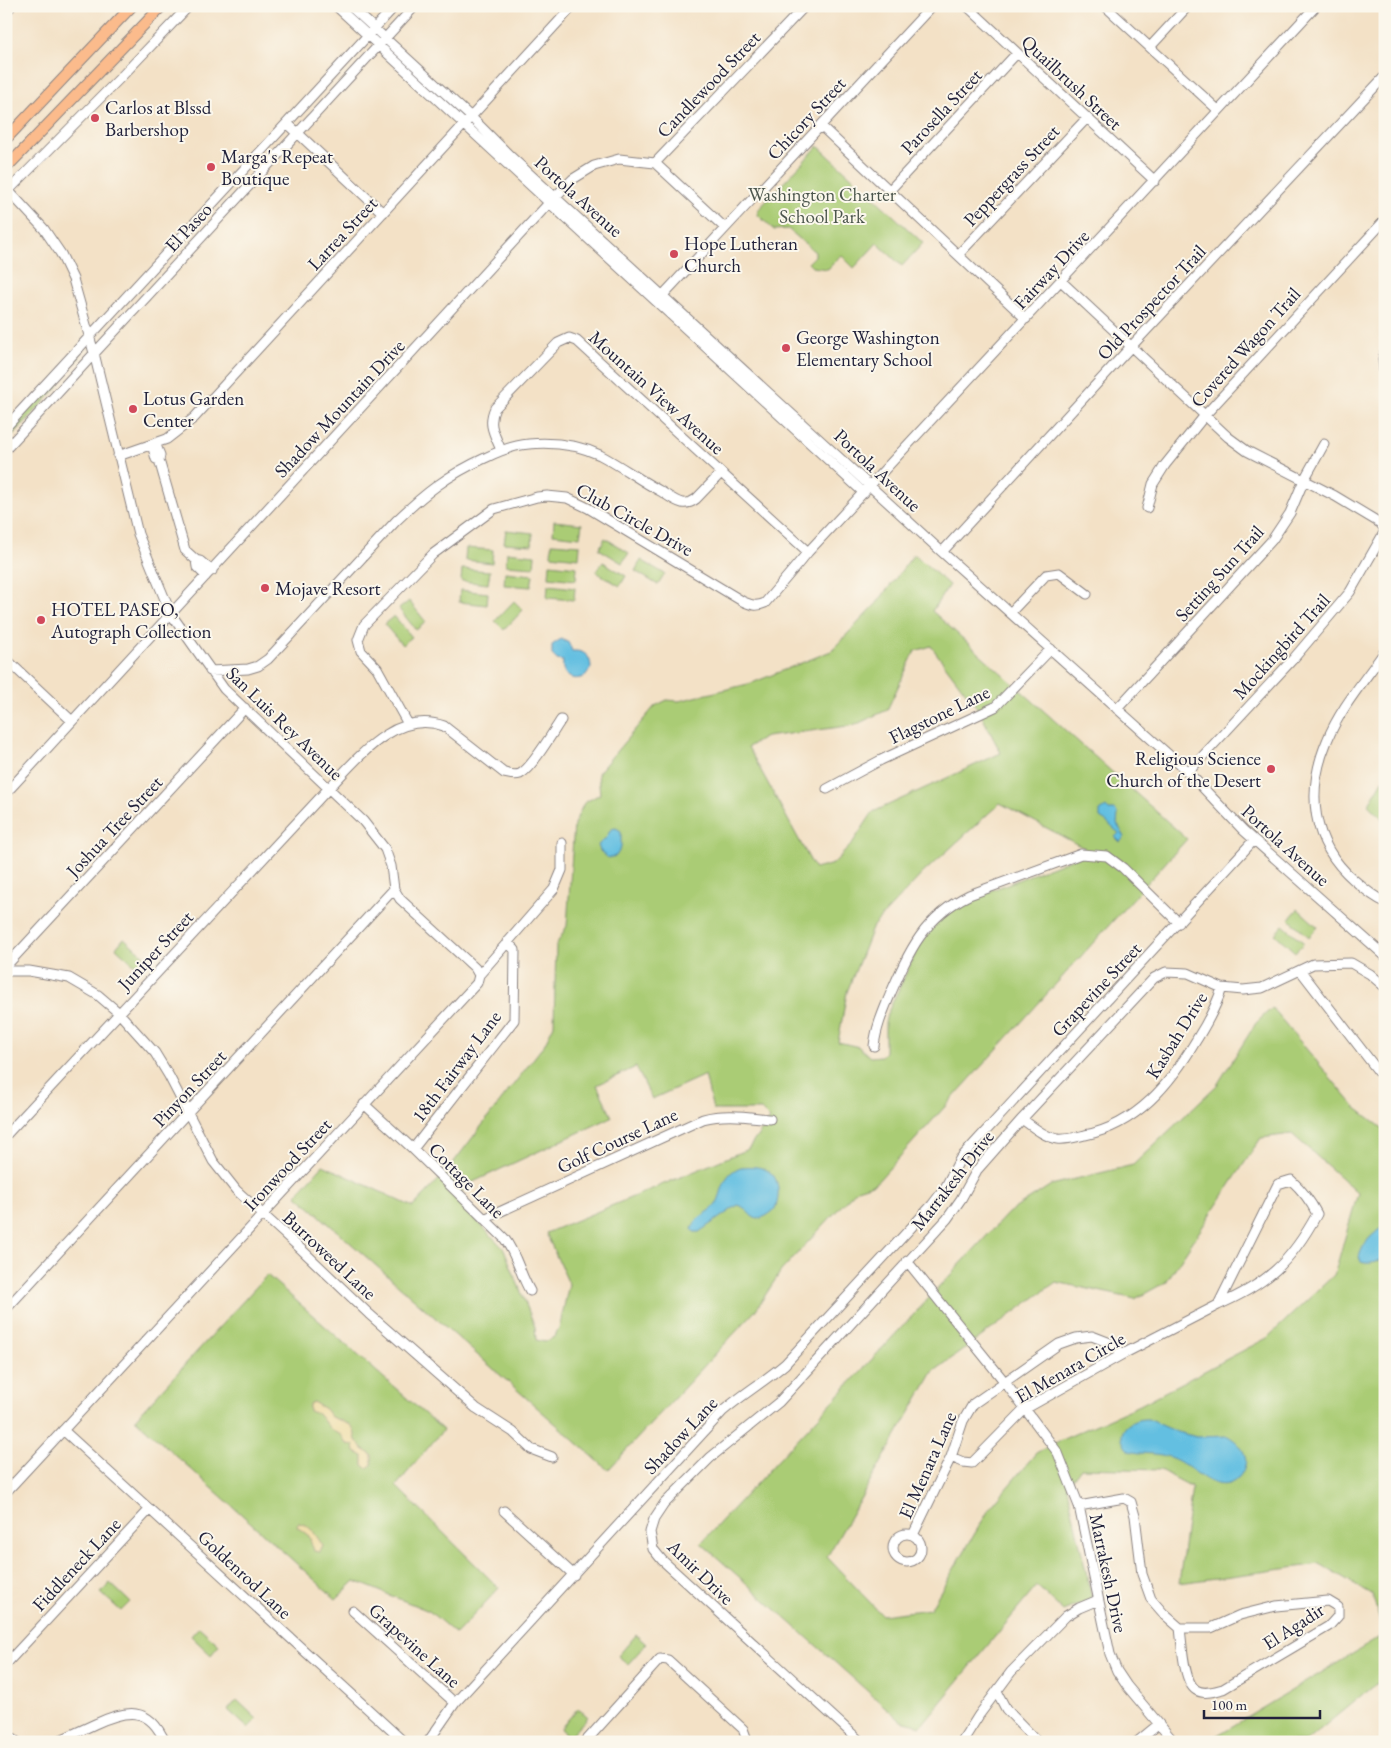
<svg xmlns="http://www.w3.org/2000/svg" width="1391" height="1748" font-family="'EB Garamond',serif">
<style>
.green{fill:#aacc75;stroke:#667758;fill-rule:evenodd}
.sand{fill:#eeda9e;stroke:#887e6c}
.water{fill:#63bfe1;stroke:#42708e}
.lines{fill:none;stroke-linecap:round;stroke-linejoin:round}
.minor-casing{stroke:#8a8280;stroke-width:11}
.major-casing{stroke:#8a8280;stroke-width:12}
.minor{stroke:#fff;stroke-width:9}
.major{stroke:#fbbb8c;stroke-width:10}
.poi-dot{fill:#d1495b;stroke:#fbf7ec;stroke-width:2}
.labels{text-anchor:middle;stroke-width:4;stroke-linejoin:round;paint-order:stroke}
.street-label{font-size:19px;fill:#22223b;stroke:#fbf7ec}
.poi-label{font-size:19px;fill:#22223b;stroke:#fbf7ec;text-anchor:start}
.park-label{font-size:19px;fill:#4b554c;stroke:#fbf7ec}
</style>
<rect width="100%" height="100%" fill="#fbf7ec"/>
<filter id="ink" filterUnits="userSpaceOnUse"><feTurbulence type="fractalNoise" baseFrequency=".02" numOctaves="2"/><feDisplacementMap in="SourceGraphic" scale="10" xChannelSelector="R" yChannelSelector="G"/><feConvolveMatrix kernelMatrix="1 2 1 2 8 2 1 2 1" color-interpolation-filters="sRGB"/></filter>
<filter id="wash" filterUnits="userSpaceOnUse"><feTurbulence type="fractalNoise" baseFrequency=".0096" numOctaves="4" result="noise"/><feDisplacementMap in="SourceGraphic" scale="20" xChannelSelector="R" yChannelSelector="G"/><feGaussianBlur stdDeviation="1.12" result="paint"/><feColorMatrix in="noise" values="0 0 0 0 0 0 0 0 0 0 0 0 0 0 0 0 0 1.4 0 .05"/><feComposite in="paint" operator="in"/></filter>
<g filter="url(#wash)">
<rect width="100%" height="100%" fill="#f3e1c6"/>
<!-- green -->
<path class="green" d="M818,146L923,243L902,266L877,243L854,268L841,255L828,269L812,267L808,263L815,256V252L788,229L774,230L758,215V210Z
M79,355L80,357L64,374L57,388L6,443V433Z
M554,521L582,524L580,537L553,534Z
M506,530L533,533L532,545L504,543Z
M605,538L629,553L622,563L599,549Z
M552,543L580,545L579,558L551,555Z
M466,548L493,550L492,563L465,560Z
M507,552L535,555L534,567L506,565Z
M914,554L949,585L932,611L1187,839L876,1183L857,1189L781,1271L755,1311L608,1470L296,1195L323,1165L413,1207L446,1172L544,1045L554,1025L556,945L567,926L574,824L584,803L600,794L598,773L655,706L667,700L679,701L752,683L831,651L877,603ZM931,646L978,709L1001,753L873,812L851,845L833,864L815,869L748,747L766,737L855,725L887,710L915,651ZM1000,803L1084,848L1081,855L972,898L949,912L931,930L918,948L887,1014L885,1023V1052L881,1056L870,1057L859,1047L838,1042L847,992L873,926L923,873ZM636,1067L652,1099L705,1075L713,1110H761L770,1119L748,1149L546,1233L569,1284L559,1329L554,1337L545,1342L536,1340L535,1327L504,1249L455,1198L471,1183L612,1117L597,1085Z
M641,560L665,574L658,585L635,571Z
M603,562L626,576L620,586L596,572Z
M550,564L577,567L576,580L549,577Z
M462,569L490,571L488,584L461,581Z
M505,572L533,575L531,587L504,585Z
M548,585L575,588L574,600L547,598Z
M460,590L488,593L487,605L459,602Z
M409,601L426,622L416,630L399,609Z
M514,601L523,610L504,630L495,621Z
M394,616L412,637L402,645L384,624Z
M1385,777V821L1368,805Z
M1298,909L1318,927L1309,937L1289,919Z
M1283,925L1304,943L1295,952L1275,934Z
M124,938L145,957L136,966L116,948Z
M1272,1008L1355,1107L1385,1130V1521L1379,1536L1385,1549V1681L1374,1685L1305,1742H1206L1384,1635L1372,1594L1320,1564L1179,1583L1192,1487L1160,1470L1081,1468L1067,1487L1092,1599L1063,1611L1037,1586L921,1726L901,1721L701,1543L1008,1213L1051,1185L1133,1165L1217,1085L1256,1023ZM1292,1134L1358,1193L1334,1275L1267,1338L1140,1405L1059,1441L1036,1453L990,1508L930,1609L882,1615L827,1557L933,1372L1056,1282L1135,1299L1166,1282L1261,1138Z
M267,1275L443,1430L396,1486L499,1588L456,1634L429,1611L355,1581L336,1599L135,1419Z
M110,1583L130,1602L121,1611L101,1593Z
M199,1627L219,1645L211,1655L191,1636Z
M636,1635L646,1644L628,1664L618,1656Z
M237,1700L257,1719L248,1728L228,1710Z
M578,1708L588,1717L569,1737L560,1729Z"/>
<!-- sand -->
<path class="sand" d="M313,1402L325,1409L331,1417L351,1425L354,1430L356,1440L363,1449L372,1455V1465L367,1468L363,1465V1456L355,1452L354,1445L347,1444L341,1435L331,1430L318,1414L309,1411V1404Z
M298,1523C310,1523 317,1537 323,1546L320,1552L314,1551L309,1536L297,1527Z"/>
<!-- water -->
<path class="water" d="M561,639L569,643L572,651C584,650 591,656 591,668L584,677C571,682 561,675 563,661L557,660L552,655V645Z
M1106,807L1109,810H1114L1118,814L1117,824L1125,837L1120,842L1115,837L1119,833C1112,828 1108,822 1100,818V811Z
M616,828L621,831V848L616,856L608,858L600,851L598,845L606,838L611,829Z
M741,1167C751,1166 763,1166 771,1173C780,1180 780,1201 774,1210C769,1215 763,1218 757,1219C748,1216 747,1207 738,1205L699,1232H694L692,1229C695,1218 704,1215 712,1209C725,1198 718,1175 741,1167Z
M1385,1227V1258C1376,1262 1370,1265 1361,1262L1359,1257C1363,1243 1372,1233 1385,1227Z
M1148,1419L1177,1432L1197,1437L1228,1436C1236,1441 1242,1446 1245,1456C1247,1463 1244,1471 1239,1477C1218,1500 1192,1465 1172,1458C1158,1452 1143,1455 1129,1451C1112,1434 1128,1418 1148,1419Z"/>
</g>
<g filter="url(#ink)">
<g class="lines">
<defs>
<path id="minor" d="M336,6L864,493
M350,6L471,117L509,155L942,552L1188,772L1243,830L1385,956
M967,6L1155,181
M1105,6L1218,110
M6,12L11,6
M1150,47L1188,6
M287,123L383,213
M821,126L1026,319
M655,163L805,6
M6,188L44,229L61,254L73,279L94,353L138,534L171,614L224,689L363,821L385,849L391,866L394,889L400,899L475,968L479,975
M889,191L1017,53
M6,193L120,78L189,6
M958,255L1087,118
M1061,281L1228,437L1247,451L1335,496L1380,523L1385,529
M663,295L932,6
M1385,352L1383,359L1385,383
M6,427L395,6
M152,444L156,459L159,460L160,455L155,443
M6,449L415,6
M501,450C495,435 487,425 495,408L558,343L569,338L577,341L808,552
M118,456L167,439L194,418L573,6
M159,460L185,550L196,560
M1147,508L1153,484L1165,465L1206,414L1385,220
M942,552L1126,352L1385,76
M206,576L197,567L196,560L200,561L212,571
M1011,612L1046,575L1059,573L1087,594
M1385,651C1365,680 1340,708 1327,741C1306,791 1311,843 1354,880C1363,888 1373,897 1385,902
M6,659L72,721
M210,671L248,669L258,666L268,659L396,521C425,493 448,475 485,458C499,451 514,445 529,444C552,442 578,445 600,455C621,466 641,481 662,492C668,496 675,501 682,503C687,504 692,502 696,499L721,473
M1117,709L1272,540L1290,513L1304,480L1324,444
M408,724L377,668L361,651L358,640L364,625L433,554L494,509L537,497L547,496L567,498L588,508L742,601C751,605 756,607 765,603L808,552L1316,6
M1188,772L1294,658L1350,592L1385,531
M827,789L881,760L995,707L1051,649
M6,793L549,203L573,179L594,166L619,159L655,163L725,228
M6,966L245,708
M1300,970L1385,1080
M6,971H29L69,978L98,995L119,1013L155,1053L169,1076L213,1161L236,1190L302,1250L369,1314L476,1408L513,1432L531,1449L552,1457
M874,1046C876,1028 883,1012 890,995C909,951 924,917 969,895L1081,854L1107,856L1123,868L1179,923
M364,1104L413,1149L504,1238C516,1253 520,1274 530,1291
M1022,1119C1033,1127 1045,1137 1058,1139C1067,1140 1077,1137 1085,1135C1137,1125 1171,1083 1197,1039C1207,1023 1216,1007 1222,988
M6,1135L329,788C358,758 396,709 444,726L504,773C509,774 514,776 520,774C532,768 553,732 561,720
M413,1149L514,1020L515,950L507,942
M1291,1180C1302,1190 1310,1200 1317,1214C1291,1262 1267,1284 1218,1305L1278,1184Z
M484,1219L703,1119C726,1113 748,1117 770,1119
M907,1261L1004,1381L1058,1453L1079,1506L1110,1654L1117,1671L1127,1686L1174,1742
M6,1309L394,889
M63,1430L404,1742
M951,1457L963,1462L972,1463L1025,1409L1123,1354L1218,1305
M6,1492L477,983L479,975L554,889L562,870V843
M1079,1506L1124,1498L1131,1502L1135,1516L1142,1574L1151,1599L1164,1614L1180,1628
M504,1511L574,1575
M893 1548a14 14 0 1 1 28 0a14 14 0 1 1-28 0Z
M913,1535L951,1457L963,1421L973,1404L1059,1344L1076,1338L1092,1336L1110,1343L1123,1354
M1328,1601L1338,1607V1616L1329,1626L1223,1689C1215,1691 1204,1695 1196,1690C1183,1682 1182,1642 1180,1628H1211L1240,1615L1276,1606Z
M353,1611L455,1703
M6,1664L150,1509
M997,1692L1006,1709L1038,1742
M6,1734L17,1742
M56,1742C69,1736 82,1730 95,1724C126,1710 149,1705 165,1742
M428,1742L455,1703L723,1411C743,1394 765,1381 785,1364L932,1205L945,1188L960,1159L971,1147L1254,840
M585,1742L660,1659L668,1660L743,1729L747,1740L745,1742
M861,1742L662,1560L653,1549L650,1532L654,1519L664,1504L711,1457L779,1402L947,1219L961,1199L977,1170L1022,1119L1154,978L1166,972L1188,973L1222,988L1243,990L1262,988L1313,964L1351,963L1370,974L1385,987
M962,1742L979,1715L1011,1672L1066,1616L1079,1608L1098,1600
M1137,1742L1159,1724"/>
<path id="major" d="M6,139L132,6
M6,168L162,6"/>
</defs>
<!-- minor casing -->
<use href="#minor" class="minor-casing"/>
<!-- major casing -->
<use href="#major" class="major-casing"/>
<!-- minor -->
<use href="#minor" class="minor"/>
<!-- major -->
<use href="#major" class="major"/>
</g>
</g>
<!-- markers -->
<g class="poi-dot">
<circle cx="95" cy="118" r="5"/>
<circle cx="211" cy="167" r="5"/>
<circle cx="674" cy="254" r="5"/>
<circle cx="786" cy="348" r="5"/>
<circle cx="133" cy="409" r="5"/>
<circle cx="265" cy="588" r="5"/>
<circle cx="41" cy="620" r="5"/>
<circle cx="1271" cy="769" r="5"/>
</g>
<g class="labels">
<!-- street labels -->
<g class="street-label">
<text transform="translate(1072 82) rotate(43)" y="7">Quailbrush Street</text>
<text transform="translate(708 84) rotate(-46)" y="7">Candlewood Street</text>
<text transform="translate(941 111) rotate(-47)" y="7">Parosella Street</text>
<text transform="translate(806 118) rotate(-47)" y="7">Chicory Street</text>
<text transform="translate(1011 175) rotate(-47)" y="7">Peppergrass Street</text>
<text transform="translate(579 196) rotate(42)" y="7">Portola Avenue</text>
<text transform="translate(188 227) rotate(-47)" y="7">El Paseo</text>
<text transform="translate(342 233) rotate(-47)" y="7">Larrea Street</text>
<text transform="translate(1051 269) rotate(-47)" y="7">Fairway Drive</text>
<text transform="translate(1151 302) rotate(-47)" y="7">Old Prospector Trail</text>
<text transform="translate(1245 347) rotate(-48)" y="7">Covered Wagon Trail</text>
<text transform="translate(657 392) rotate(42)" y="7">Mountain View Avenue</text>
<text transform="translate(339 408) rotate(-47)" y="7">Shadow Mountain Drive</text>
<text transform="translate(878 470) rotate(43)" y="7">Portola Avenue</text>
<text transform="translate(635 519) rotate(29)" y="7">Club Circle Drive</text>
<text transform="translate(1219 573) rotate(-48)" y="7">Setting Sun Trail</text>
<text transform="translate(1281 646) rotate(-48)" y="7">Mockingbird Trail</text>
<text transform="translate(939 714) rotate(-26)" y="7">Flagstone Lane</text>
<text transform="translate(285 723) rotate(44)" y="7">San Luis Rey Avenue</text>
<text transform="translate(114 826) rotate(-47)" y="7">Joshua Tree Street</text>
<text transform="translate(1286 845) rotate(42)" y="7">Portola Avenue</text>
<text transform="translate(155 950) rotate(-47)" y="7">Juniper Street</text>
<text transform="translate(1096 989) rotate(-47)" y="7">Grapevine Street</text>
<text transform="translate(1176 1035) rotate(-58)" y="7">Kasbah Drive</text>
<text transform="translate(456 1066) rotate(-53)" y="7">18th Fairway Lane</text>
<text transform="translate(189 1088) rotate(-47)" y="7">Pinyon Street</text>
<text transform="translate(617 1140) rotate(-25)" y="7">Golf Course Lane</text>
<text transform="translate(287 1164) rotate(-47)" y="7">Ironwood Street</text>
<text transform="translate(467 1180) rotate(45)" y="7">Cottage Lane</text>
<text transform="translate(952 1180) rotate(-52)" y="7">Marrakesh Drive</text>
<text transform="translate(330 1255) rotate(43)" y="7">Burroweed Lane</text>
<text transform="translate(1070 1367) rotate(-30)" y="7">El Menara Circle</text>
<text transform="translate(680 1435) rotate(-47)" y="7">Shadow Lane</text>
<text transform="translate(927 1465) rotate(-66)" y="7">El Menara Lane</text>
<text transform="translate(76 1564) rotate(-47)" y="7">Fiddleneck Lane</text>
<text transform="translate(701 1572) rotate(44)" y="7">Amir Drive</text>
<text transform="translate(1109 1573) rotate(78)" y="7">Marrakesh Drive</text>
<text transform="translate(245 1574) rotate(43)" y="7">Goldenrod Lane</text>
<text transform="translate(1293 1626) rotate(-33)" y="7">El Agadir</text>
<text transform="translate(415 1645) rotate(42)" y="7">Grapevine Lane</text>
</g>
<!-- poi labels -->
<g class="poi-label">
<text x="105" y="114">Carlos at Blssd<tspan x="105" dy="22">Barbershop</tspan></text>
<text x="221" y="163">Marga's Repeat<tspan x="221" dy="22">Boutique</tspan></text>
<text x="684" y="250">Hope Lutheran<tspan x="684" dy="22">Church</tspan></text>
<text x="796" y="344">George Washington<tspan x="796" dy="22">Elementary School</tspan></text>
<text x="143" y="405">Lotus Garden<tspan x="143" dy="22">Center</tspan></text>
<text x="275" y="595">Mojave Resort</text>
<text x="51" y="616">HOTEL PASEO,<tspan x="51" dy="22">Autograph Collection</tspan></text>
<text x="1261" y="765" text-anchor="end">Religious Science<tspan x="1261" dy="22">Church of the Desert</tspan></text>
</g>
<!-- park labels -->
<g class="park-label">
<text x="822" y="201">Washington Charter<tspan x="822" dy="22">School Park</tspan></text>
</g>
</g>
<!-- margin -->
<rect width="1391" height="1748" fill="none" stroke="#fbf7ec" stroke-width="25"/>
<!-- scale -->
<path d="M1204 1710v8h116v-8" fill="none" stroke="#22223b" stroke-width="2.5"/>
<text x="1211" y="1710" font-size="15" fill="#22223b" stroke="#fbf7ec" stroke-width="4" paint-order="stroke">100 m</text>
</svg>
